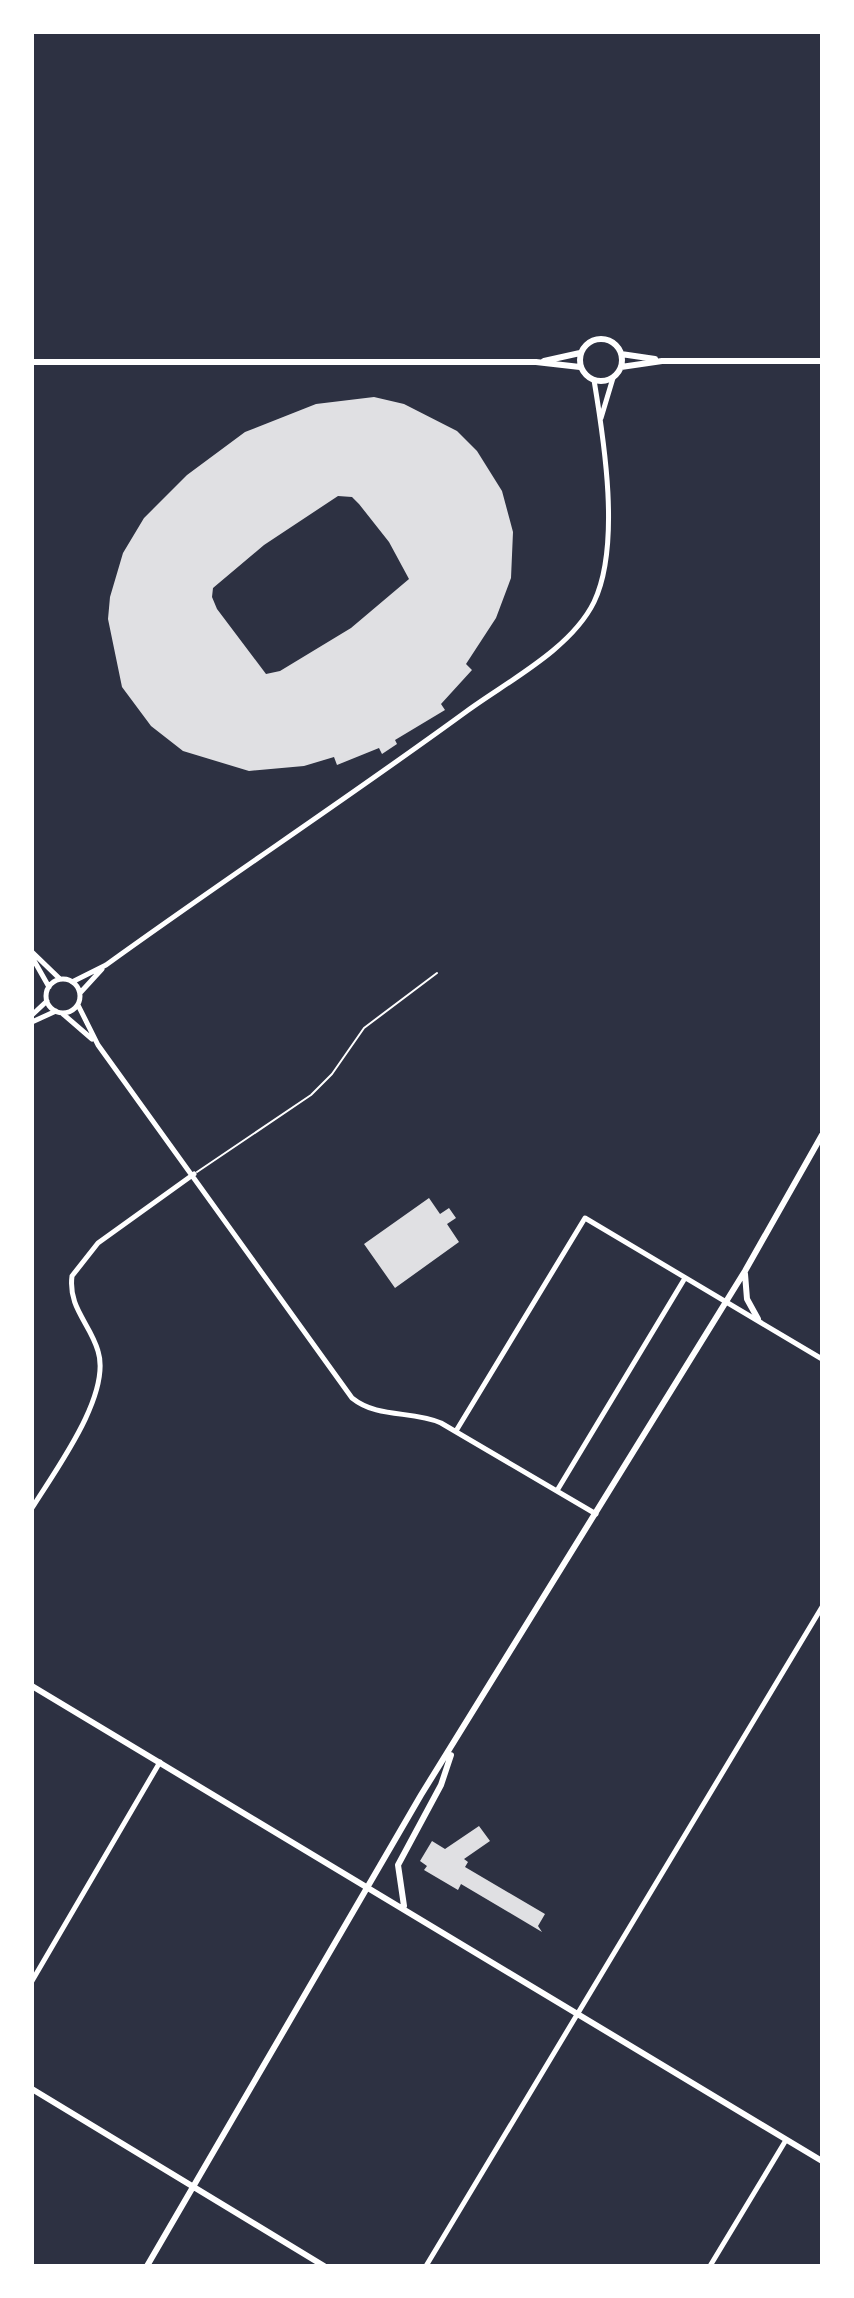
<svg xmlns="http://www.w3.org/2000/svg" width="854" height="2298" font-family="'Exo 2',sans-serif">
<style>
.building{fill:#e0e0e3;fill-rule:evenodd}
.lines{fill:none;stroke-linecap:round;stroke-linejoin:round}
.service{stroke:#fff;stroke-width:2}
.minor{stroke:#fff;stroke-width:5}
.tertiary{stroke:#fff;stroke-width:6}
</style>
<rect width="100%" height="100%" fill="#2d3142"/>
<!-- building -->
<path class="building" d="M374,397L404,404L457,431L477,451L502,491L513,532L511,578L496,618L466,664L472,670L441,704L445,710L395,740L397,744L382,754L379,748L337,765L334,757L304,766L249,771L183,751L151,726L122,687L108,619L110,597L123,553L144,518L187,475L245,432L316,404ZM338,496L352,497L359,504L389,542L409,579L351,628L280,671L266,674L217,609L212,597L213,588L264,545Z
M429,1198L440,1214L449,1208L456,1218L447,1224L459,1242L395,1288L364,1244Z
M479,1826L490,1841L464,1859L468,1862L465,1867L545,1914L538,1926L542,1932L461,1884L458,1890L424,1870L427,1866L420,1861L432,1841L445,1849Z"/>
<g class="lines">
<!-- service -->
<path class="service" d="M197,1172L311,1095L332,1074L364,1028L437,973"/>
<!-- minor -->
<path class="minor" d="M601,418L613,378
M32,952L60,979
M32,957L49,987
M46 996a17 17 0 1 1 34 0a17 17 0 1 1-34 0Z
M72,982L106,965C225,879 348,798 467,711C508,681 571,649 594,602C621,546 604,440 594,380
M80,993L102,969
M78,1005L98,1045L352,1398C378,1419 412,1410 441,1423L596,1514
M63,1014L92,1039
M32,1015L47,1001
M32,1022L56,1011
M456,1431L585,1218L822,1359
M558,1489L685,1278
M32,1508C54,1472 112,1395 98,1351C90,1323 68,1308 72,1276L98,1243L194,1174
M32,1981L160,1762
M426,2266L822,1607
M710,2266L786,2140"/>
<!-- tertiary -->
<path class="tertiary" d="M580 360a21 21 0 1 1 42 0a21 21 0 1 1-42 0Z
M621,354L655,359
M544,361L580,353
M32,362H536L580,367
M621,367L662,361H822
M745,1274L747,1299L758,1319
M32,1686L822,2161
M404,1906L398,1865L441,1785L451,1755
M32,2089L324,2266
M147,2266L421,1795L745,1271L822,1135"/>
</g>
<!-- border -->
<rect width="854" height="2298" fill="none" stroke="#ffffff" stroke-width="68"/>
</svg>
